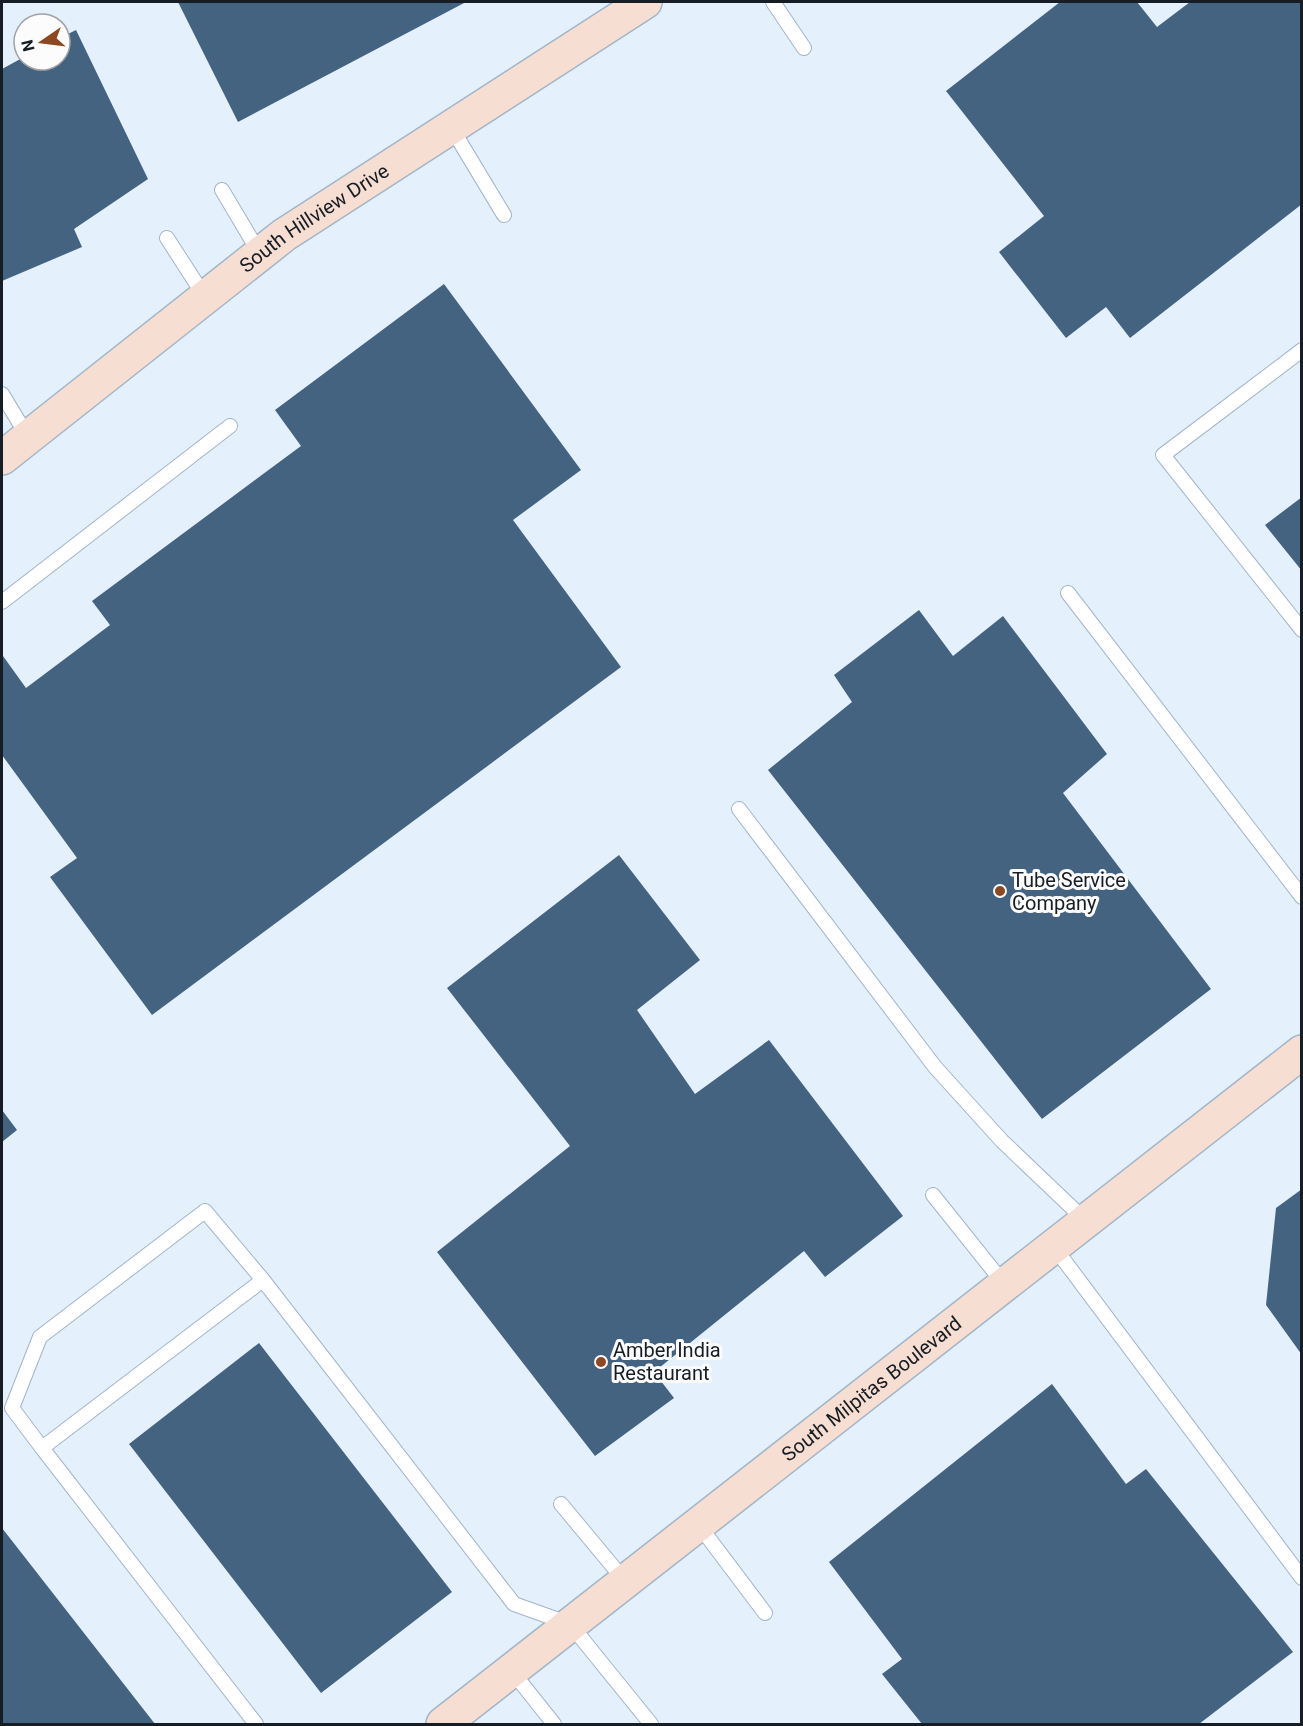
<svg xmlns="http://www.w3.org/2000/svg" width="1303" height="1726" font-family="Roboto,sans-serif">
<style>
.building{fill:#446381}
.lines{fill:none;stroke-linecap:round;stroke-linejoin:round}
.lane-casing{stroke:#a2b5c8;stroke-width:16}
.secondary-casing{stroke:#a2b5c8;stroke-width:36}
.lane{stroke:#fff;stroke-width:14}
.secondary{stroke:#f7ded2;stroke-width:33}
.poi-dot{fill:#8d4721;stroke:#fcfcfc;stroke-width:2}
.labels{text-anchor:middle;stroke-width:6;stroke-linejoin:round;paint-order:stroke}
.street-label{font-size:20px;fill:#161d24;stroke:#fcfcfc}
.poi-label{font-size:20px;fill:#161d24;stroke:#fcfcfc;text-anchor:start}
</style>
<rect width="100%" height="100%" fill="#e4f0fc"/>
<!-- building -->
<path class="building" d="M178,2H466L238,122Z
M1060,2H1137L1157,27L1190,2H1302V204L1130,338L1106,307L1066,338L999,252L1044,216L946,91Z
M76,30L148,179L74,229L82,247L2,281V69L24,57V60H60V38Z
M444,284L581,470L513,520L621,667L152,1015L50,877L77,858L2,755V657L3,656L26,688L110,625L92,601L301,446L275,410Z
M1302,497V571L1265,525Z
M919,610L953,656L1003,616L1107,754L1063,793L1211,989L1042,1119L768,770L852,702L834,675Z
M619,855L700,960L637,1010L695,1094L769,1040L903,1216L825,1277L804,1251L654,1372L674,1398L595,1456L437,1252L570,1146L447,988Z
M2,1110L17,1130L2,1142Z
M1302,1189V1355L1266,1305L1276,1208Z
M259,1343L452,1592L321,1693L129,1444Z
M1052,1384L1126,1484L1146,1469L1293,1652L1199,1724H922L882,1674L902,1659L829,1562Z
M2,1528L155,1724H2Z"/>
<g class="lines">
<defs>
<path id="lane" d="M773,2L804,48
M451,127L504,215
M222,190L260,254
M167,238L205,297
M1302,350L1163,455L1302,630
M2,394L28,437
M1068,593L1302,897
M2,602L230,426
M739,809L935,1067L1002,1141L1086,1221
M933,1195L1005,1285
M1054,1247L1302,1578
M42,1448L12,1408L40,1337L205,1211L263,1280
M561,1504L625,1581
M698,1524L765,1613
M511,1670L554,1724
M256,1724L42,1448L263,1280L514,1604L570,1624L651,1724"/>
<g id="secondary">
<path id="s1" d="M2,458L284,235L645,2"/>
<path id="s2" d="M443,1724L1302,1052"/>
</g>
</defs>
<!-- lane casing -->
<use href="#lane" class="lane-casing"/>
<!-- secondary casing -->
<use href="#secondary" class="secondary-casing"/>
<!-- lane -->
<use href="#lane" class="lane"/>
<!-- secondary -->
<use href="#secondary" class="secondary"/>
</g>
<!-- markers -->
<g class="poi-dot">
<circle cx="1000" cy="891" r="6"/>
<circle cx="601" cy="1362" r="6"/>
</g>
<g class="labels">
<!-- street labels -->
<g class="street-label">
<text dy="7" stroke="none"><textPath href="#s1" startOffset="394">South Hillview Drive</textPath></text>
<text dy="7" stroke="none"><textPath href="#s2" startOffset="544">South Milpitas Boulevard</textPath></text>
</g>
<!-- poi labels -->
<g class="poi-label">
<text x="1012" y="887">Tube Service<tspan x="1012" dy="23">Company</tspan></text>
<text x="613" y="1357">Amber India<tspan x="613" dy="23">Restaurant</tspan></text>
</g>
</g>
<!-- border -->
<rect width="1303" height="1726" fill="none" stroke="#161d24" stroke-width="6"/>
<!-- north arrow -->
<g transform="translate(42 42) rotate(256)"><circle r="28" fill="#fcfcfc" stroke="#a0a3a6" stroke-width="1.5"/>
<path d="M0-4.5L10 22L0 15L-10 22Z" fill="#8d4721"/>
<text y="-9" font-size="16" font-weight="bold" text-anchor="middle" fill="#161d24">N</text>
</g>
</svg>
